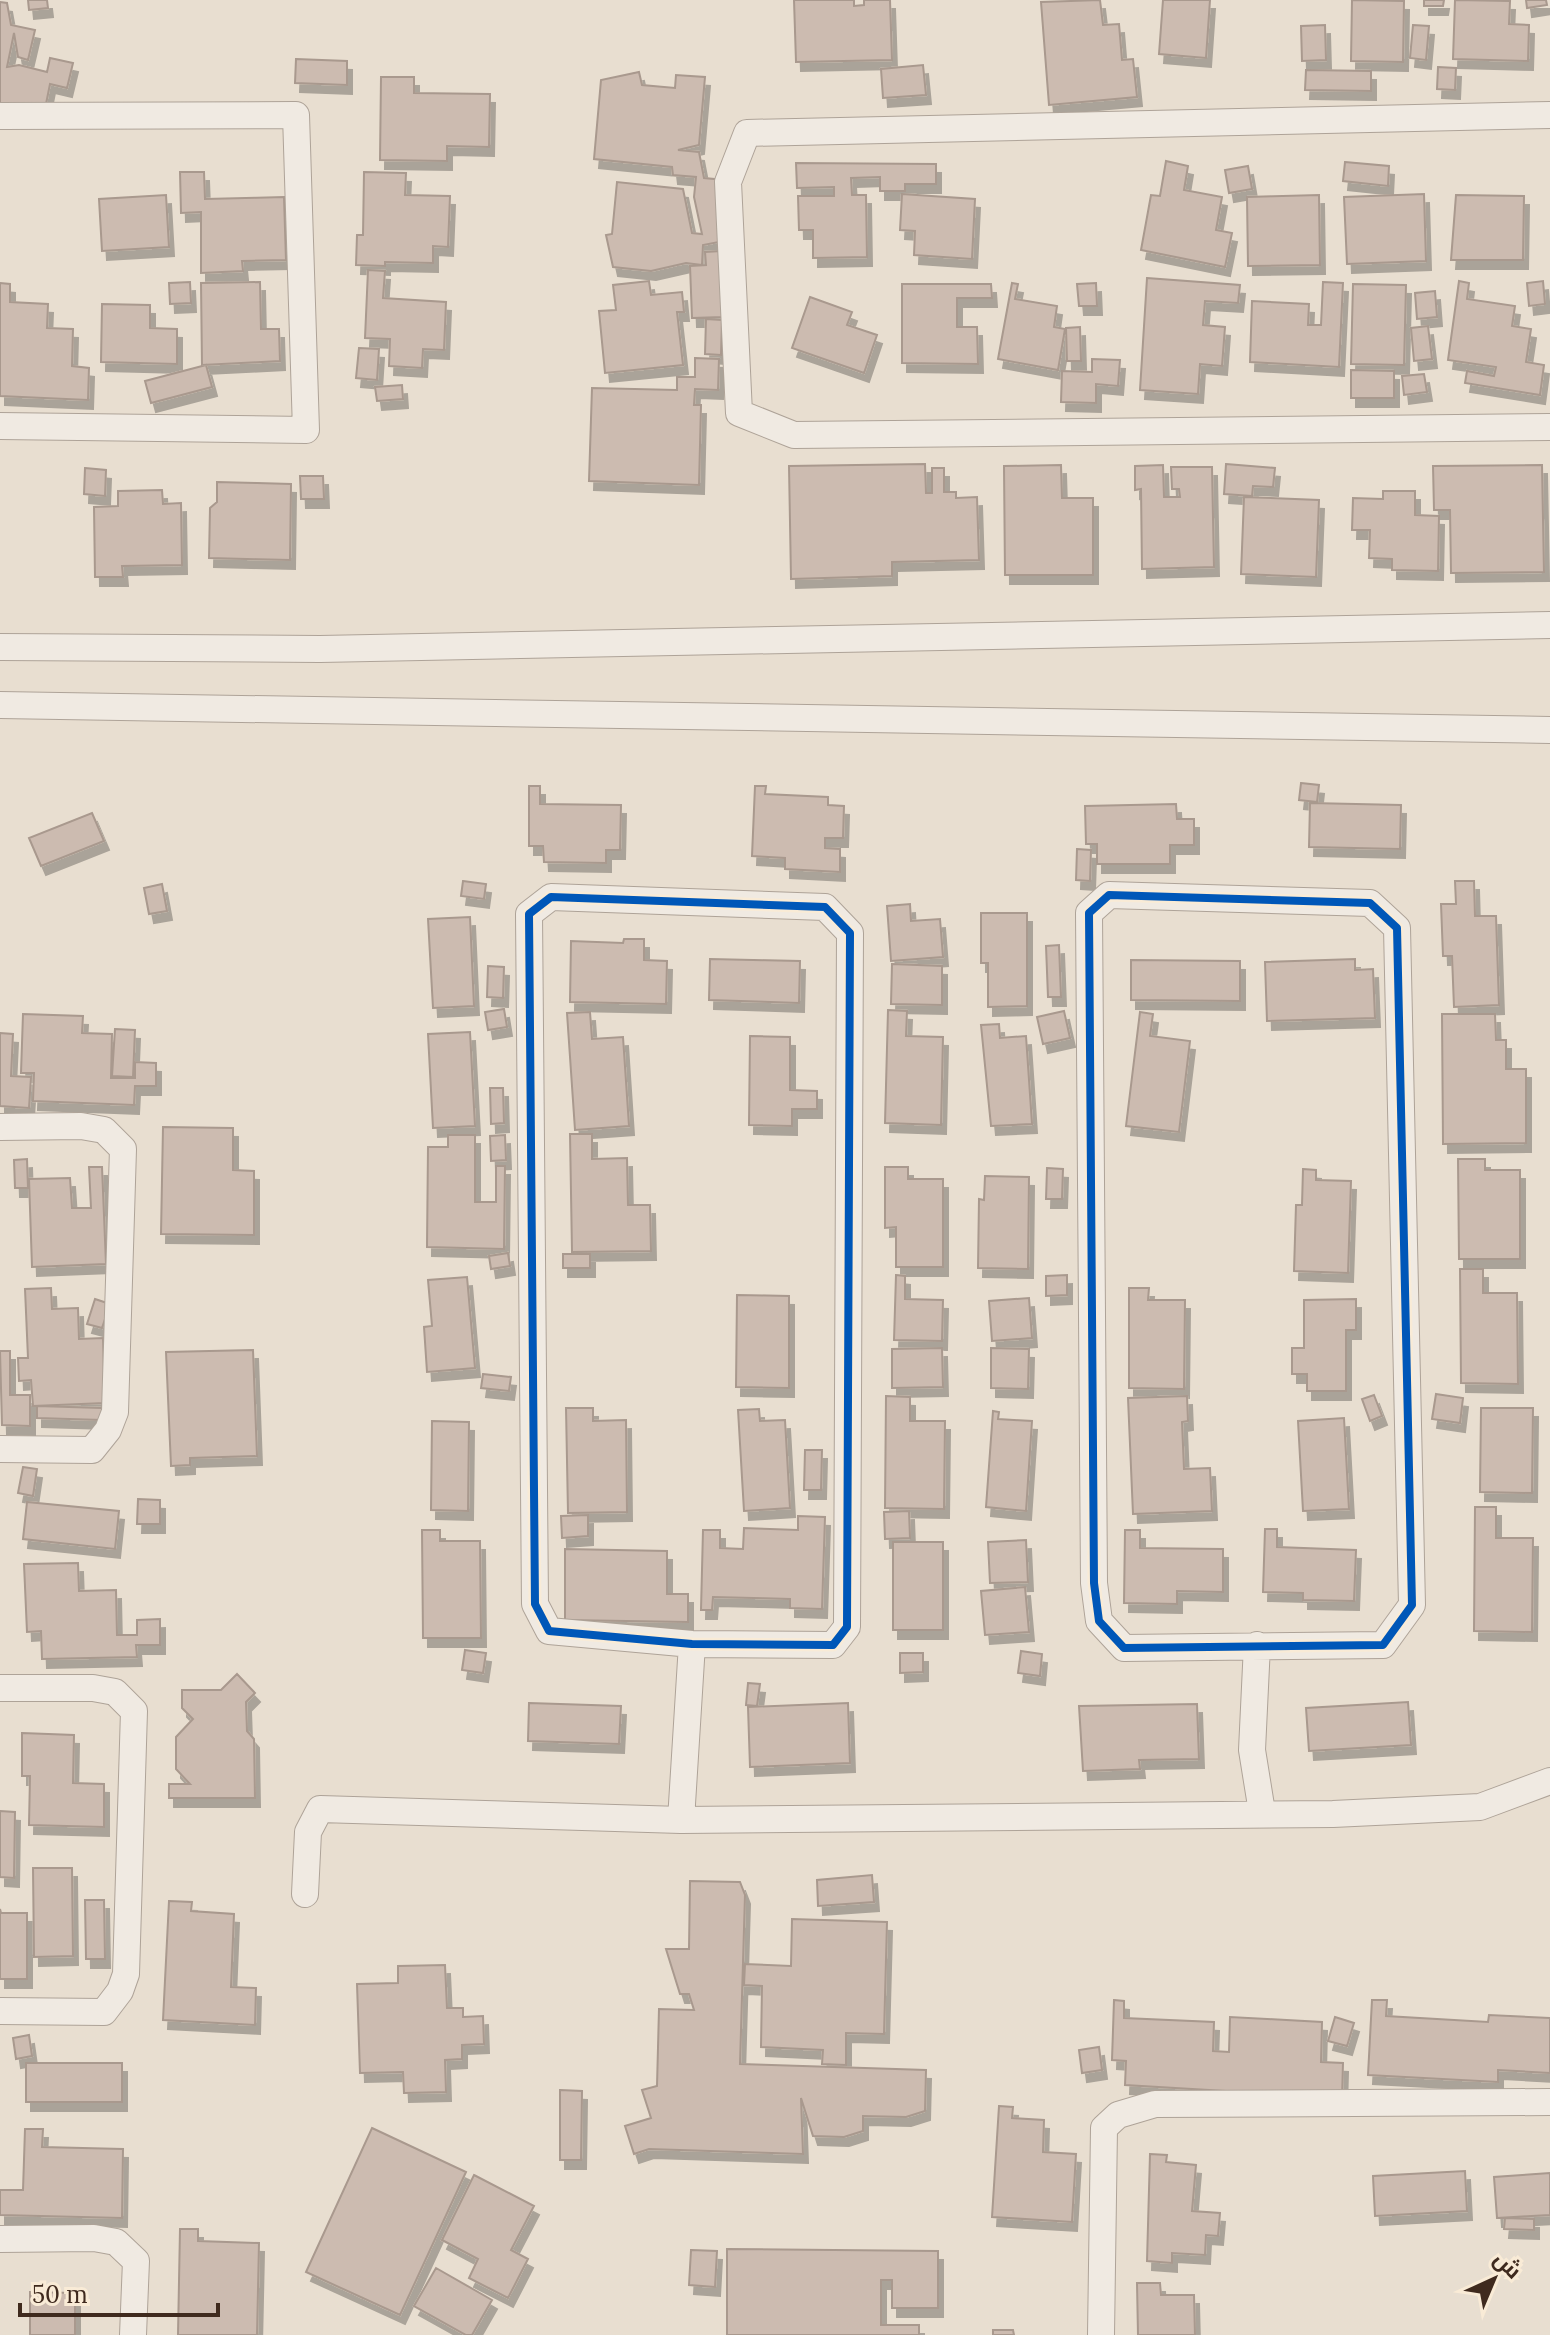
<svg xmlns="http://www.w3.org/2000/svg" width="1550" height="2335" font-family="Lora,Cairo,serif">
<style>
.building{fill:#ccbbb0;stroke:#a9998e;stroke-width:2;filter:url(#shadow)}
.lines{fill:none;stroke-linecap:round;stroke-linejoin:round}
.minor-casing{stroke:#aea398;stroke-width:28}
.minor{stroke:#f0eae2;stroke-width:26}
.cycleway-casing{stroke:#f9ebd6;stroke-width:13}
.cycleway{stroke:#0057b8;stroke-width:8}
</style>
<defs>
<filter id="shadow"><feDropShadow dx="5" dy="9" stdDeviation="0" flood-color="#0004"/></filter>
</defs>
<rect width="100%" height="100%" fill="#e8ded0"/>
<!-- building -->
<path class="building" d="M28,0H47L48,8L29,10Z
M794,0H854V6L864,5V0H890L892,60L796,62Z
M1100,0L1103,25L1119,24L1122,60L1133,59L1137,97L1049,105L1041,2Z
M1163,0H1210L1206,58L1159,54Z
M1352,0L1404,1L1403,62L1351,61Z
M1424,0H1444L1443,6H1424Z
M1455,0L1510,1L1509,24L1529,25L1528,61L1453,59Z
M1526,0H1546L1547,5L1527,8Z
M0,2L7,3L11,25L35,30L28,60L18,57L14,33L7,67L19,65L47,72L50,58L73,63L67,88L50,84L46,104L0,105Z
M1325,25L1326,60L1302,61L1301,26Z
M1413,25L1429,26L1426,60L1410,58Z
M296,59L347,61V85L295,83Z
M923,65L926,95L883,98L881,69Z
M1438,67L1456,68L1455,90L1437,89Z
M1306,70L1371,71V91L1305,90Z
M639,72L642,85L675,88L676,75L705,77L699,145L678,150L699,152L704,178L725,180L719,242L703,245L702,265L686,263L651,271L613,267L606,235L612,234L617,182L683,189L692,233L702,234L694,197L696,177L673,175L672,167L594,159L601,80Z
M381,77H414V93L490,94L489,147L447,146V161L380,160Z
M1166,161L1188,166L1184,190L1222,197L1216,230L1232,233L1225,267L1141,250L1151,195L1160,196Z
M1345,162L1389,166L1388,186L1343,181Z
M796,163L936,164V184H905V191H880V177L851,178L852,195H866L867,257L813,258V230H799L798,196H834V187L797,188Z
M1248,166L1252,189L1229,193L1225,170Z
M180,172H204L205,199L284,197L286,260L242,261L243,271L201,273V212L181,213Z
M364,172L406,173L405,195L450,196L448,247L433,246V263L385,262V266L356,265L357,235H363Z
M902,194L975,199L972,259L914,255L915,231L900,230Z
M1424,194L1426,261L1347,264L1344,197Z
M166,195L169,247L102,251L99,199Z
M1319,195L1320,265L1248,266L1247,197Z
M1456,195L1524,196L1523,260H1451Z
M721,251L723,317L692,318L690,266L706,265L705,252Z
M368,270L385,271L383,298L446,302L444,350L423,349L422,368L389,366L390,339L365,338Z
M1147,278L1240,285L1238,303L1205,301L1203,325L1225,327L1222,366L1200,364L1198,394L1140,390Z
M649,281L651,295L682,292L684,312H677L683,365L605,373L599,311L616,310L613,285Z
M1459,281L1469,283L1467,299L1515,306L1512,326L1531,329L1526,362L1544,365L1540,395L1465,383L1467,371L1494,376L1496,367L1448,360Z
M1543,281L1545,304L1529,306L1527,283Z
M190,282L191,303L170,304L169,283Z
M260,282L261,329H279L280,361L202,365L201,283Z
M1323,282L1343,283L1339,367L1250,362L1252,301L1309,304L1308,325H1321Z
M0,283L10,284V302L48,304L47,328L73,329L72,366L89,368L88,400L0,396Z
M1012,283L1018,284L1015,299L1057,306L1054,327L1065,329L1058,370L998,359Z
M1096,283L1097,306H1079L1077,284Z
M902,284H991L992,298H957V327H977L978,364L902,363Z
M1353,284L1406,285L1404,365L1351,364Z
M1435,291L1437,317L1417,319L1415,293Z
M810,297L852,312L847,325L877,335L864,373L792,348Z
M102,304L150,305V328L177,329V364L101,362Z
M706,319L722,320L721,355L705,354Z
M1428,326L1432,359L1414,361L1411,328Z
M1080,327L1081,361H1067L1066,328Z
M359,348L379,349L377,380L356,378Z
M695,358L719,359L718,390L695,389L694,405H701L699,485L589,481L592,388L677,390V377H695Z
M1092,359L1120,360L1118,386L1096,384V403L1061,402L1062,371L1092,372Z
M206,365L212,387L151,403L145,381Z
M1351,370L1394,371V398H1351Z
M1424,374L1427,392L1404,395L1402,376Z
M402,385L403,399L377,401L375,387Z
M925,464L926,493H932V468H944V492H956V498L977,497L979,560L892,562V576L791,579L789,466Z
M1226,464L1275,468L1273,487L1253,486L1252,496L1224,494Z
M1061,465L1062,498H1093V575H1005L1004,466Z
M1163,465L1164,497H1180L1179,489H1172L1171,467H1212L1214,567L1142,569L1141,489L1135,490V466Z
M1542,465L1544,572L1451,573L1450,510H1434L1433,466Z
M85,468L106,470L105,496L84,494Z
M300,476H323L324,499H301Z
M217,482L291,484L290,560L209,558L210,508L217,502Z
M162,490L163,504L181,503L182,565L122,566L123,577H95L94,507L118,506V491Z
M1383,491H1415V515L1439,516L1438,571L1392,570V559L1369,558L1370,530H1352L1353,498L1383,499Z
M1244,497L1319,500L1316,577L1241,574Z
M1301,783L1319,785L1317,802L1299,800Z
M529,786H540V804L621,805L620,850H606V863L544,862L543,846H529Z
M755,786H766L765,794L828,797V805L844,806L843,838H825V848L840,849V872L785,869V858L752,856Z
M1310,803L1401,805L1400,849L1309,847Z
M1176,804L1177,819H1194V845H1170V864H1097V844H1086L1085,806Z
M92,813L104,841L41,866L29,838Z
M1077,849L1091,850L1090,881L1076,880Z
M463,881L486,884L484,899L461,896Z
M1455,881H1474L1475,916H1496L1499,1005L1454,1007L1452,956H1443L1441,904H1456Z
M162,884L167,911L149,914L144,888Z
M910,904L911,921L940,919L943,957L891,961L887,906Z
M981,913H1027V1006L988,1007V963H981Z
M470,917L474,1006L433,1008L428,919Z
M624,939H644V960L667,961L666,1004L570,1002L571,941L623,943Z
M1059,945L1061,997H1048L1046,946Z
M710,959L800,961L799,1003L709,1000Z
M1355,959V970L1373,969L1375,1018L1267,1021L1265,962Z
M1131,960L1240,961V1001L1131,1000Z
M892,964L942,966V1005L891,1004Z
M488,966L504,967L503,998L487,997Z
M504,1009L507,1027L488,1030L485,1012Z
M888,1010L907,1011L906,1036L943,1037L941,1125L885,1123Z
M1064,1011L1070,1038L1043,1044L1037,1017Z
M590,1012L592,1039L623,1037L629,1126L575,1130L567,1013Z
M1140,1012L1153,1014L1150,1036L1190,1041L1179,1132L1126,1126Z
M23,1014L83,1016L82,1033L112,1034L111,1078H135V1062L156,1063V1086H135L134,1105L33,1101L34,1073H21Z
M1442,1014H1495L1496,1040H1506V1069H1526V1143L1443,1144Z
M999,1024L1000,1038L1026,1036L1032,1124L991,1126L981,1025Z
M115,1029L135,1030L133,1077L112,1076Z
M470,1032L475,1126L433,1128L428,1034Z
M0,1033L13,1034L11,1076L31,1077L29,1108L0,1106Z
M750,1036L790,1037V1090L817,1091V1109H792V1126L749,1125Z
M490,1088H503L504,1123L491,1124Z
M163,1127L233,1128V1170L254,1171V1235L161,1234Z
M570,1134H592V1159L627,1158L628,1205H650L651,1251L572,1252Z
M448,1135H475V1202H496V1166H505L504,1249L427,1247L428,1147H448Z
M505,1135L506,1160L491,1161L490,1136Z
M27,1159L28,1188H15L14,1160Z
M1458,1159H1485V1170H1520V1259H1459Z
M89,1167H102L106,1264L32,1267L29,1179L70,1178L72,1208H91Z
M885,1167H908V1179H943V1267H896V1227L885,1228Z
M1047,1168L1063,1169L1062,1199H1046Z
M1303,1169L1316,1170V1180L1351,1181L1348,1273L1294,1271L1296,1205H1302Z
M985,1176L1029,1177L1028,1269L978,1268L979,1199L984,1200Z
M508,1253L510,1266L491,1269L489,1256Z
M563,1254H590V1268H563Z
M1460,1269H1483V1293H1517L1518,1384L1461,1383Z
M896,1275L905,1276V1299L943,1300L942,1341L894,1340Z
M1067,1275V1295L1046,1296V1276Z
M467,1277L475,1368L427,1372L424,1327L432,1326L428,1280Z
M51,1288L52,1309L78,1308L79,1339L103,1338L105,1403L33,1406L31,1380L19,1381L18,1358H28L25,1289Z
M1129,1288H1149L1148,1300H1185L1184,1389L1129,1388Z
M737,1295L789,1296V1388L736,1387Z
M1029,1298L1032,1338L992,1341L989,1301Z
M95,1299L110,1304L102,1328L87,1324Z
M1356,1299V1330H1346V1391H1307V1374H1292V1348H1304V1300Z
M942,1348L943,1387L892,1388V1349Z
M991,1348L1029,1349L1028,1389L991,1388Z
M253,1350L257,1456L190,1458V1465L171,1466L166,1352Z
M0,1351H10V1395H30V1426L2,1425Z
M483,1374L511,1377L509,1391L481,1388Z
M1436,1394L1463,1398L1460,1423L1432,1419Z
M1374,1395L1382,1416L1370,1421L1362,1399Z
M886,1396L910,1397V1421H945L944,1509L885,1508Z
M1187,1396L1188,1421L1182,1422L1184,1469L1210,1468L1212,1511L1133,1514L1128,1398Z
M37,1406L102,1408V1420L37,1418Z
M566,1408H593V1421L626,1420L627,1512L568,1513Z
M1481,1408H1533L1532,1493L1480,1492Z
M759,1409L760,1421L785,1420L790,1508L744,1511L738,1410Z
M993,1411L999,1412L998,1419L1032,1421L1026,1511L986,1507Z
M1344,1418L1349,1509L1303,1511L1298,1421Z
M432,1421L469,1422L468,1511L431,1510Z
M805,1450H822L821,1490H804Z
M23,1467L37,1469L33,1496L18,1493Z
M138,1499L160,1500V1524H137Z
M27,1502L119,1511L115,1549L23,1539Z
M1475,1507H1496V1538H1533L1532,1632L1474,1631Z
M909,1511L910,1538L885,1539L884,1512Z
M588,1515V1536L562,1538L561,1516Z
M798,1516L825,1517L822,1609L790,1608V1599L713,1597L712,1610H701L703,1530H720V1548L743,1549L744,1528L798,1530Z
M1265,1529H1277V1547L1356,1550L1354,1601L1303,1600V1593L1263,1592Z
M422,1530H440V1541H480L481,1638H423Z
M1125,1530H1140V1548L1223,1549V1592L1177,1591V1604L1124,1603Z
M1026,1540L1028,1582L990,1583L988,1542Z
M893,1542H943V1630H893Z
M565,1549L667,1551V1594H688V1622L565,1620Z
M78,1563L79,1591L116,1590L117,1635H137V1620L160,1619V1645H136L137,1657L42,1659L41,1631L27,1632L24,1564Z
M1025,1587L1029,1632L985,1635L981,1591Z
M465,1650L486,1653L483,1673L462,1670Z
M1021,1651L1042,1654L1040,1676L1018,1673Z
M900,1653H923V1672L900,1673Z
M237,1674L255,1693L246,1702L247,1731L254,1739L255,1798H169V1784H190L176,1769V1737L193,1719L182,1708V1690H221Z
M748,1683L760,1684L757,1706L746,1705Z
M1408,1702L1411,1745L1309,1751L1306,1708Z
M529,1703L621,1706L619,1744L528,1741Z
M848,1703L850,1763L750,1767L748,1707Z
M1197,1704L1199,1759L1139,1760L1140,1769L1083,1771L1079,1706Z
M22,1733L74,1735L73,1783L104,1784V1827L29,1825L30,1776H22Z
M0,1811L15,1812L14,1878L0,1877Z
M33,1868H72L73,1956L34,1957Z
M872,1875L874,1902L818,1906L817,1880Z
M690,1881L740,1882L745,1895L740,2064L926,2070L925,2111L906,2117L863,2116V2131L844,2137L813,2136L801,2098L803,2154L649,2149L634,2154L625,2126L651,2118L642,2090L657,2086L659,2009L694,2010L689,1994H680L666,1949H689Z
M85,1900H104L105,1959H86Z
M169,1901L192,1902L191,1911L234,1914L231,1987L256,1988L255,2025L163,2020Z
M0,1909L1,1913H27V1979H0Z
M792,1919L887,1922L884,2034L846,2033V2065L822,2064L823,2050L761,2047L762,1986L744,1985L745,1964L791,1966Z
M445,1965L447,2008H463V2017L483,2016L484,2044L462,2045V2059L445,2060L446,2092L404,2093L403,2072L360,2073L357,1984L398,1983V1966Z
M1114,2000L1124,2001V2018L1214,2022L1213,2051L1229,2052L1230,2017L1322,2022L1321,2062L1343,2063L1342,2098L1125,2085L1126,2061L1112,2060Z
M1372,2000H1387L1386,2016L1488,2022L1489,2015L1550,2018V2073L1498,2070V2082L1368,2075Z
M1335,2017L1354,2023L1347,2046L1328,2041Z
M29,2035L32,2056L16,2059L13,2038Z
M1099,2047L1102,2070L1082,2073L1079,2050Z
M26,2063H122V2102H26Z
M560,2090L582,2091L581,2160H560Z
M999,2106L1013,2107L1012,2118L1044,2120L1043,2152L1076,2154L1072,2222L992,2217Z
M372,2128L466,2172L400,2315L306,2272Z
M25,2129H43L42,2147L123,2149L122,2218L0,2215V2190H23Z
M1150,2154L1167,2155L1166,2162L1196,2165L1192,2211L1220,2213L1218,2236L1206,2235L1205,2255L1172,2253V2263L1147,2261Z
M1465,2171L1467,2211L1375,2216L1373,2176Z
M1550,2173V2215L1497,2218L1494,2177Z
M474,2175L534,2206L511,2250L528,2259L508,2298L469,2278L478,2259L442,2240Z
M1505,2218L1534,2219V2230L1504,2229Z
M180,2229H198V2241L259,2243L257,2335H178Z
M727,2249L938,2251V2308H892V2280H881V2325H919V2335H727Z
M691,2250L717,2251L715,2287L689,2285Z
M436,2268L492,2300L472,2335H466L414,2306Z
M1137,2283H1160L1161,2295H1194L1195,2335H1138Z
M30,2292L75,2293V2335H30Z
M993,2330H1013L1014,2335H993Z"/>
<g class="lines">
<defs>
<path id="minor" d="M1550,115L747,133L728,182L739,413L794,435L1550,427
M0,116L296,115L306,430L0,426
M0,647L320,649L1550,625
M0,705L1550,730
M1109,895L1370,903L1397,928L1412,1605L1383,1645L1124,1648L1099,1621L1094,1583L1089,913Z
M551,897L825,907L850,933L847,1627L833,1645L692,1644L549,1631L535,1604L529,914Z
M0,1127L81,1126L104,1130L123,1149L115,1412L108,1430L92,1450L0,1449
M1257,1645L1252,1750L1262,1812
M0,1688H93L115,1692L134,1711L126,1974L120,1991L104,2012L0,2011
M681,1820L692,1644
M305,1894L308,1832L320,1809L681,1820L1333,1814L1480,1807L1550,1781
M0,2239L94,2238L116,2242L136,2261L133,2335
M1101,2335L1104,2128L1118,2115L1155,2104L1550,2102"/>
</defs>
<!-- minor casing -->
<use href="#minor" class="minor-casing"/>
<!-- minor -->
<use href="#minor" class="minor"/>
<defs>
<path id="cycleway" d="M1109,895L1370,903L1397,928L1412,1605L1383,1645L1124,1648L1099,1621L1094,1583L1089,913Z
M551,897L825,907L850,933L847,1627L833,1645L692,1644L549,1631L535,1604L529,914Z"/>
</defs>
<!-- cycleway casing -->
<use href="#cycleway" class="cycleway-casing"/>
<!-- cycleway -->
<use href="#cycleway" class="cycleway"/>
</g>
<!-- north arrow -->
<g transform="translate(1494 2279) rotate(44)" stroke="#f9ebd6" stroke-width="6" paint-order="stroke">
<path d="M0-6L14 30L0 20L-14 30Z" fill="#3f2a1e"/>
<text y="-12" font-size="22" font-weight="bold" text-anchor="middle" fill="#3f2a1e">ش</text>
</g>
<!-- scale -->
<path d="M20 2303v12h198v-12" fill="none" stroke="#3f2a1e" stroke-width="4"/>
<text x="32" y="2303" font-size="24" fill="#3f2a1e" stroke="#f9ebd6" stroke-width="6" paint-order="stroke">50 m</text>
</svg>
